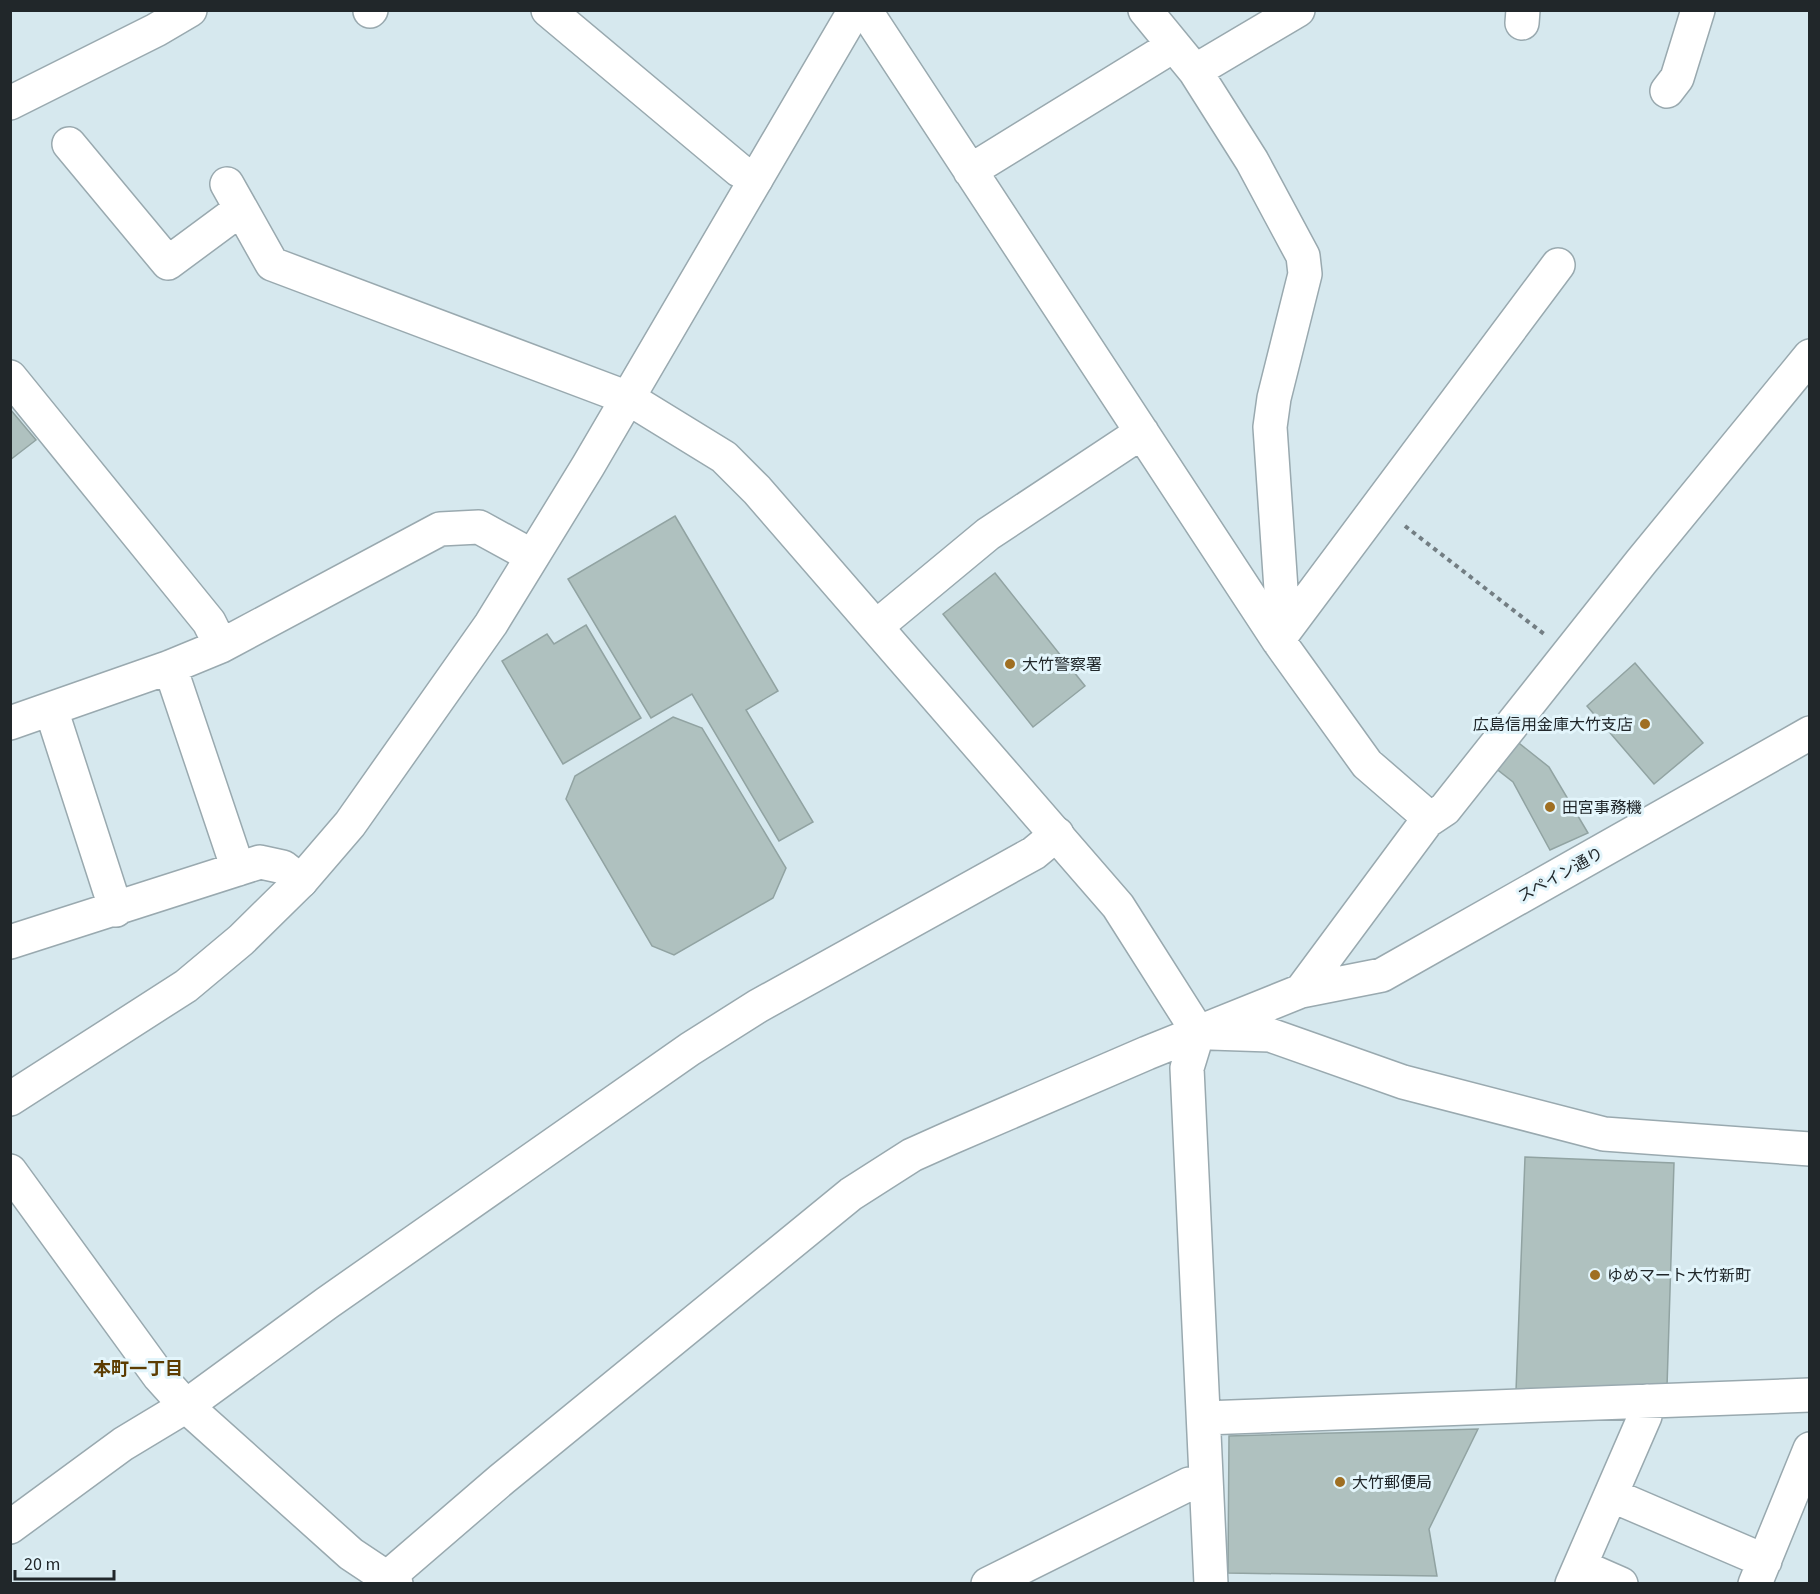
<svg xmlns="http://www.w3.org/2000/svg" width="1820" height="1594" font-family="'Source Sans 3','Noto Sans JP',sans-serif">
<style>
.building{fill:#afc1bf;stroke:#91a3a2;stroke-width:1.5}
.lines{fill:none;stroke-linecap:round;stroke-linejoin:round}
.minor-casing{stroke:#99a9af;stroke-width:36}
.tertiary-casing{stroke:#99a9af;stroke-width:36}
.path{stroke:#737e83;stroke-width:4;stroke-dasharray:4.5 4.5;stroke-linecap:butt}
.minor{stroke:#fff;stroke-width:33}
.tertiary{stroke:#fff;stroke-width:33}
.poi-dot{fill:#9f6f22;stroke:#e3f5fb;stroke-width:2}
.labels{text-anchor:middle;stroke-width:6;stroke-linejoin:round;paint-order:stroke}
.poi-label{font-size:16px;fill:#21272a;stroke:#e3f5fb;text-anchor:start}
.street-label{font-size:16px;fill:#21272a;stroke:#e3f5fb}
.neighbourhood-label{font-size:18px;font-weight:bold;fill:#5c3c01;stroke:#e3f5fb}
</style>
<rect width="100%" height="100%" fill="#d6e8ee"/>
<!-- building -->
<path class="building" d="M10,409L36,440L10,460Z
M675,516L778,691L746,710L813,822L779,841L692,694L651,718L568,579Z
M995,573L1085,686L1033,727L943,614Z
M586,625L641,718L563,764L502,661L547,634L554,644Z
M1635,663L1703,743L1654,784L1587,706Z
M673,717L702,728L786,868L773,898L674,955L652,946L566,799L575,776Z
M1510,736L1549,767L1588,833L1550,850L1513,782L1489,763Z
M1525,1157L1674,1163L1667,1387L1516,1391Z
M1478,1429L1429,1529L1437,1576L1228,1573L1229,1436Z"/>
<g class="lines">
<defs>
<path id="minor" d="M548,10L739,170L756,179
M865,10L1278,640L1367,764L1419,809L1427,821
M1145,10L1195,71L1252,161L1303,256L1305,274L1274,398L1270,427L1283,619L1278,640
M370,11L371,10
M1522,23L1523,10
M1195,71L1298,10
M1667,91L1677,78L1698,10
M10,103L156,30L190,10
M69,144L168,263L241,209
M970,171L1173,46
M227,184L272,264L628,398
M10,377L209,622L221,646
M877,626L988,534L1142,432
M1278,640L1558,265
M170,667L238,869
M51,709L116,910
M10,723L170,667L221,646L440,529L479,527L532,556
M10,942L260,862L283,867L301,881
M1301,991L1382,975L1810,733
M1198,1032L1187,1068L1211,1584
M1211,1033L1270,1035L1403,1082L1604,1134L1810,1149
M1204,1418L1810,1395
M1611,1495L1765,1561
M10,1527L123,1444L186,1406L327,1303L690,1049L758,1006L1034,853L1057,834
M1580,1566L1621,1584
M380,1584L502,1479L851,1194L912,1155L950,1138L1147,1053L1301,991L1427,821L1445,809L1641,562L1810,356
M988,1584L1189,1484L1205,1482
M1572,1584L1645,1416L1647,1401
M1755,1584L1810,1449"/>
<path id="tertiary" d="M628,398L724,457L757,490L1118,906L1198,1032
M10,1099L186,986L241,940L301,881L350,824L491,624L588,466L855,10
M10,1171L159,1376L186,1406L351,1554L396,1584"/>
</defs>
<!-- minor casing -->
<use href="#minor" class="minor-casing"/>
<!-- tertiary casing -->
<use href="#tertiary" class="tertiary-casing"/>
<!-- path -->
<path class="path" d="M1405,526L1544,634"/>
<!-- minor -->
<use href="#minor" class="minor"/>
<!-- tertiary -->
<use href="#tertiary" class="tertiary"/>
</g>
<!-- markers -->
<g class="poi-dot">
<circle cx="1010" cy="664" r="6"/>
<circle cx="1645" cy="724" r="6"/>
<circle cx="1550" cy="807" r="6"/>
<circle cx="1595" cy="1275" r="6"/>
<circle cx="1340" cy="1482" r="6"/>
</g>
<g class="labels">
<!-- poi labels -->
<g class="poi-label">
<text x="1022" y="670">大竹警察署</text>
<text x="1633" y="730" text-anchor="end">広島信用金庫大竹支店</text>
<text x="1562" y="813">田宮事務機</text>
<text x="1607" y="1281">ゆめマート大竹新町</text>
<text x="1352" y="1488">大竹郵便局</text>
</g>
<!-- street labels -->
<g class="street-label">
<text transform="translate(1560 874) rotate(-29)" y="6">スペイン通り</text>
</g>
<!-- neighbourhood labels -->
<g class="neighbourhood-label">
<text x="138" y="1375">本町一丁目</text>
</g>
</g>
<!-- border -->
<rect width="1820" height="1594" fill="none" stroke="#21272a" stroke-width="24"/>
<!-- scale -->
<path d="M15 1570v9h99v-9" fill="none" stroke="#21272a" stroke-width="3"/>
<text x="24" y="1570" font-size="18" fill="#21272a" stroke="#e3f5fb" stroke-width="4.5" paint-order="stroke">20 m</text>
</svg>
